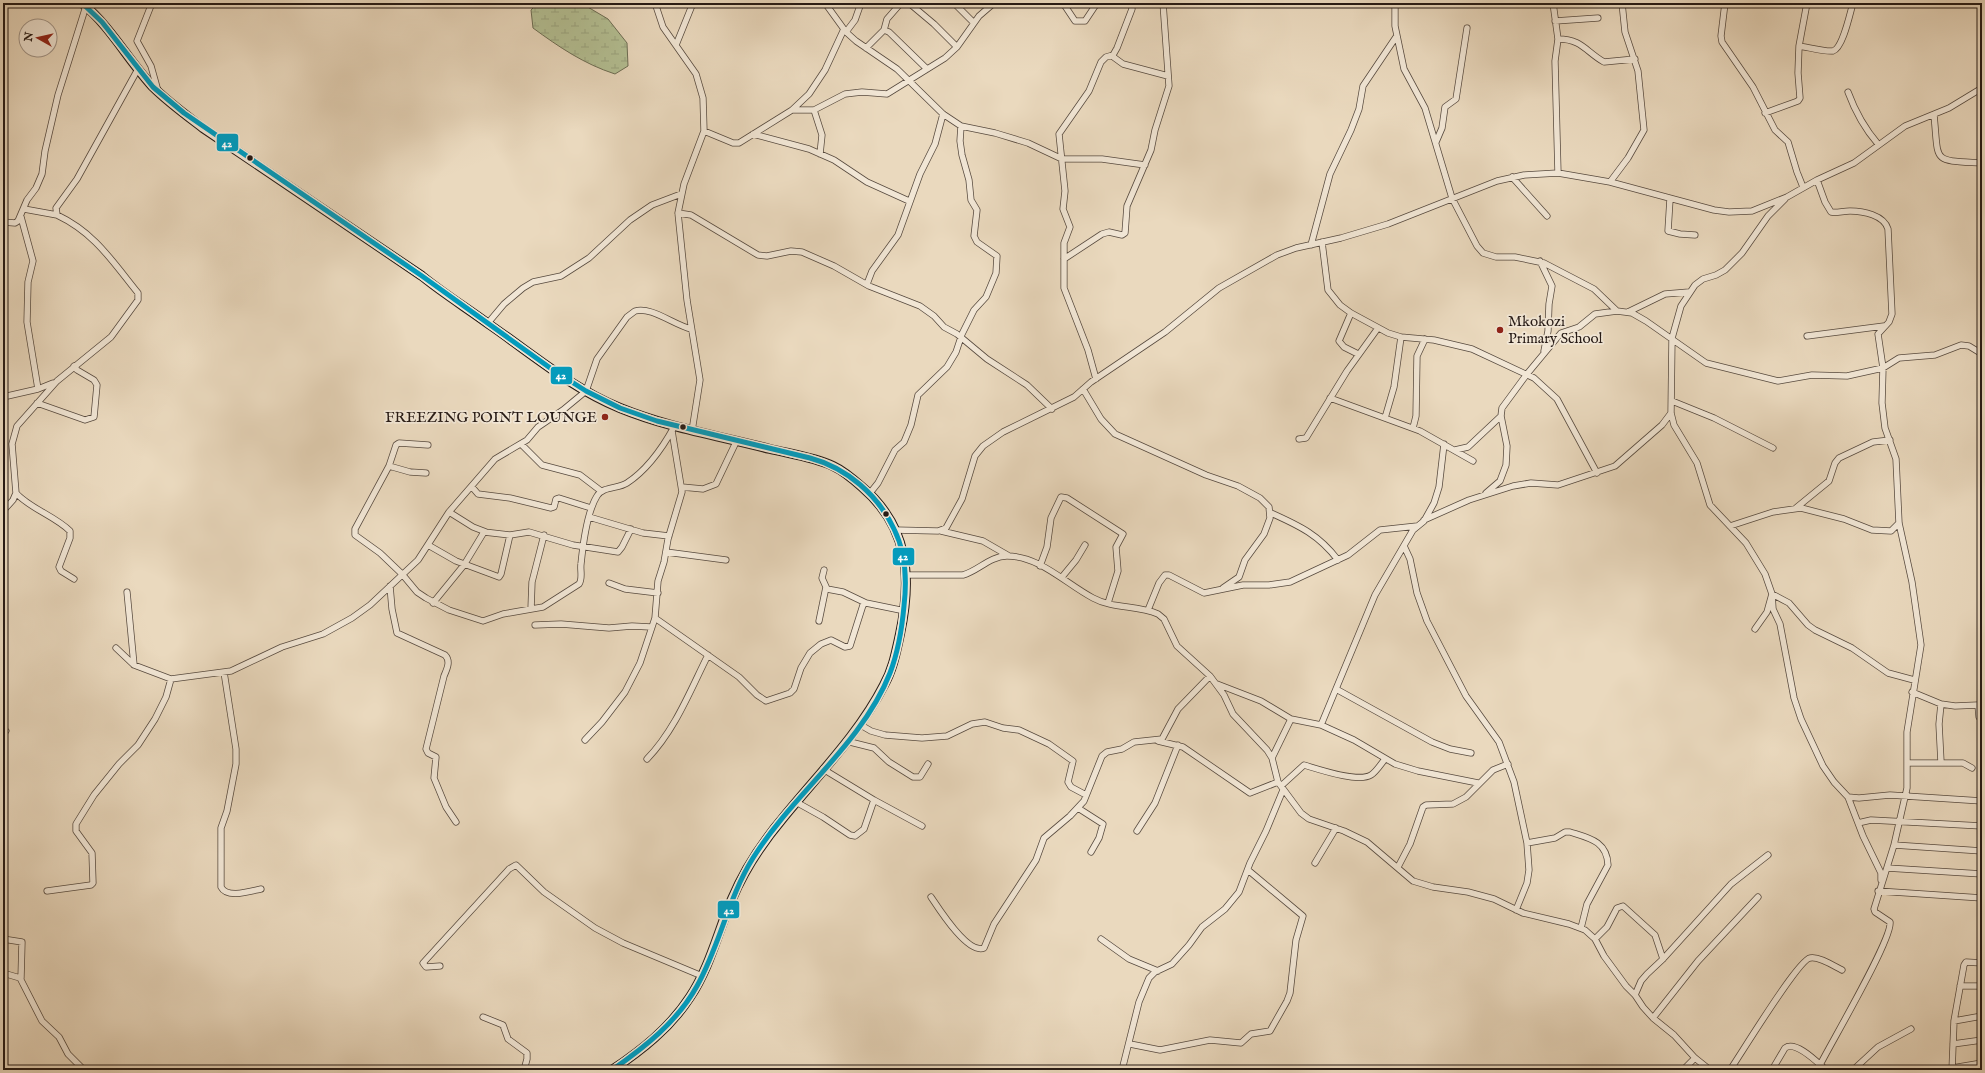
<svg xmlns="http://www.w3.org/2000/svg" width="1985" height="1073" font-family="'IM FELL English',serif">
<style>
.wetland{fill:url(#wetland-marsh);stroke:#6d6d54}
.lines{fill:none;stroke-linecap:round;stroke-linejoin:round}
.street-casing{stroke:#574a3f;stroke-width:7}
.secondary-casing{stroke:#261a15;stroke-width:10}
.street{stroke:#f1e6d5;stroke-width:5.5}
.secondary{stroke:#f1e6d5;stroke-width:8}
.bus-1-casing{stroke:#f1e6d5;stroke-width:8}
.bus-1{stroke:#049bbc;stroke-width:5}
.bus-dot{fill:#261a15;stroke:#f1e6d5;stroke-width:1.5}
.poi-dot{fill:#8f2418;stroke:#f1e6d5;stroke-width:1.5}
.labels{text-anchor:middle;stroke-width:3.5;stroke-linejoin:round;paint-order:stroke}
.poi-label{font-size:15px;fill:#261a15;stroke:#f1e6d5;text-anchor:start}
.line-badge{stroke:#f1e6d5;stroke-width:1.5}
.badge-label{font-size:11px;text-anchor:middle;font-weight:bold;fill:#fff}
</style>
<defs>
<pattern id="wetland-marsh" width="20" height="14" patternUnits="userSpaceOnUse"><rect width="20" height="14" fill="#b4c094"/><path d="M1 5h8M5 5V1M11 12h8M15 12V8" fill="none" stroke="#9ba47f"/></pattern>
</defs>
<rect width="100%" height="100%" fill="#ead9be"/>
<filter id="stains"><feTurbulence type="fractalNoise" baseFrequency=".005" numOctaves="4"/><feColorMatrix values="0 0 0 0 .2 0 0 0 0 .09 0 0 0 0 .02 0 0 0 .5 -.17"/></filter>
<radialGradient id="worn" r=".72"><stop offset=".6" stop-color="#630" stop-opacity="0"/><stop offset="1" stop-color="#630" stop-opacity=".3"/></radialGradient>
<!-- wetland -->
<path class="wetland" d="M538,3H581L608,19L627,43L628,66L615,74C584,64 559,47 533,28L531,10Z"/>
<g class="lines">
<defs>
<path id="street" d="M152,3L137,41L151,66L158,91
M655,3L663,27L696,74L703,98L704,131L684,184L678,213L687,300L700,380L692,431
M825,3L846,32L856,41L897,69L943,114L961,126L995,133L1028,143L1062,159H1102L1145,165
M909,3L934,24L957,47
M954,3L974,23
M1063,3L1075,21H1085L1097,3
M1395,3V26L1404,69L1425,108L1452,198L1477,246L1483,253L1496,257H1515L1544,263L1594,289L1617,311L1632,313L1646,321L1706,363L1778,381L1812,375L1847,376L1883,368L1899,358L1935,355L1961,345L1969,346L1982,354
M1553,3L1558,39L1555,61L1558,173
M1725,3L1721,36L1722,42L1753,87L1775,130L1788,142L1797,172L1803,187
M1555,21L1598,18
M884,30L887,19L901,3
M846,32L855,20L861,3
M1558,39C1582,39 1586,52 1604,62L1635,59
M676,45L693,3
M1799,46C1807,47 1825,52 1833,51C1843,48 1850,13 1853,3
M866,48L884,30L889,32L927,69
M1112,56L1123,64L1168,76
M1848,92C1855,111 1865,129 1878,144
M792,110H814L845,94L862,92L887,94L945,58L957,47L979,16L994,3
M814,110L822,135L820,154
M1765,113L1798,101L1800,98L1798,73L1799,46L1807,3
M1934,115C1939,164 1931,160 1982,163
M704,131L733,143H739L792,110L809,94L825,70L844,29
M753,134L809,149L834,160L867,182L909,201
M1436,142L1442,128L1445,107L1456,99L1467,28
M1512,177L1547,216
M1610,182L1628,158L1644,130L1638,71L1625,32L1622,3
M1670,199L1668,231L1680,234L1695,235
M1785,199L1768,216L1742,253L1725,270L1716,275L1703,279L1695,285L1681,306L1672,338L1671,413L1674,425L1697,463L1710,505L1746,543L1765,574L1772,594L1773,609L1780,624L1794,698L1801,719L1823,766L1834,782L1848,797L1863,836L1881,873V880
M24,209L57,215
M678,213L691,215L758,255L767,256L791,251L802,252L834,266L869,286L920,306L934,316L944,327L957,334L987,359L1027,385L1052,409
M21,217L33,261L28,282L27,322L38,389
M3,222L15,223L18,221L27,200L36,188L42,174L45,151L58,95L86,6
M1322,242L1328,290L1340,305L1351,313L1388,333L1401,337L1434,340L1472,349L1534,378L1557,399L1597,473
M1311,245L1330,174L1351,130L1359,109L1363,86L1396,37
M1064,259L1102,234L1109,232L1122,235L1125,233L1127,206L1151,150L1155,130L1169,86L1163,3
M1540,261L1552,286L1549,304L1548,331L1544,351
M867,284L872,271L898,235L920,174L935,144L943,114
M1628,312L1665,294L1689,292
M1351,313L1339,341L1344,347L1358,354
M488,323L504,304L523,288L533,282L561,276L589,258L630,220L652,205L681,194
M1807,336L1884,326
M1096,379L1088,350L1064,288V243L1070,227L1063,209L1065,191L1059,134L1089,91L1101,62L1106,57L1113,55L1117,48L1132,9L1131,3
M1083,389L1101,419L1115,434L1206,475L1238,486L1260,498L1269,507L1270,518L1264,534L1245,560L1239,577L1223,588
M3,397L38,389L53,383
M1330,398L1420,431L1473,461
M1672,401L1714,418L1773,448
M37,403L85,420L94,417L97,385L94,380L77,370L74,366
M1385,418L1394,387L1401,337
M1413,428L1416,416L1417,356L1425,339
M1299,439L1306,438L1347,371L1378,328
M521,444L542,465L580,475L601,491
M428,445L399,443L396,445L389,466L355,529V535L380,553L402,574L417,592L426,598L449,610L483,621L503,614L543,607L579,584C583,579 580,570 581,564C583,544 587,512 597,496C603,486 618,489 627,483C647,470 663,447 674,427
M1455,450L1468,447L1501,416
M389,466L410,472L426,473
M472,487L478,494L510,498L551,508L554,507L556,499L559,498L591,508
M682,487L703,489L716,484L737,440
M16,493C29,508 55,516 70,531V538L59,567L61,571L74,579
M870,493L878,483L895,450L904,442L911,425L918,395L947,367L956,352L962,334L974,310L986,297L996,273L997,256L977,242L974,236L977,210L971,200L969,180L962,155L960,141L961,126
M1486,493L1500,481L1506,465L1507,446L1501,416L1502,408L1527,374L1561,333L1579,327L1595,314L1617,311
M1796,508L1829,481L1835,463L1839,458L1873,442L1890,440
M3,511L13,500L16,493L12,444L17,426L57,381L111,337L138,300V293C112,261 95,233 57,215L56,208L77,179L138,69
M449,512L473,527L486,532
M1271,513C1300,526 1319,535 1338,560
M589,517L643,533L669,536
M1424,520L1469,500L1513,486L1531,483L1558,485L1615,466L1662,425L1671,413
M1730,526L1773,512L1801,508L1844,519L1872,530L1891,531L1899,523
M895,530L938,531L946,528L962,499L975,456L983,446L1003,432L1074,397L1091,382L1165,332L1219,288L1277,255L1296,248L1341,238L1388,224L1497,181L1524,175L1558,173L1610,182L1714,210L1729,212L1752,211L1787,197L1817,180L1854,163L1905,126L1949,108L1982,88
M941,531L983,541L1009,556
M428,545L456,561L499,577L501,574L510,535
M1404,546L1410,559L1417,593L1427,621L1466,696L1499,742L1514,782L1527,843L1529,870L1527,883L1516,910
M666,552L726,560
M1040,566L1047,547L1051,518L1061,497L1067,498L1123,534L1116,547L1118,571L1108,603
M824,570L822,578L827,589L843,592L866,603
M907,575H963C978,571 990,556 1007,556C1040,556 1066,584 1093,598C1113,609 1137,605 1158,614L1164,619L1177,646L1210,676L1224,695L1233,714L1267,750L1272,758L1278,782L1301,813L1309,819L1344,831L1367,842L1413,881L1433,887L1468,892L1494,899L1523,913L1569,924L1585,930L1595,939L1604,956L1626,986L1635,995L1643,1007L1653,1018L1674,1035L1695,1058L1710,1070
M1062,577L1076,560L1085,545
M609,583L625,589L658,593
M390,586L392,609L397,633L445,655C451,661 447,669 444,676L426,749L428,753L436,757L434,778L446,807L456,822
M127,592L134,665
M433,603L464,565L484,532L510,535L529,532L573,545L618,552L622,547L631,529
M531,609L532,582L544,535
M1148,610L1159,583L1165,575H1169L1204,593L1243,585H1269L1290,582L1348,555L1380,530L1417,526
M655,618L739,677L757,695L766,701L790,693L794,689L801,668L810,653L821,644L831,640L845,647L850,646L863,605L866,603L905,611
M819,621L826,587
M535,625L561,624L609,628L632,626L651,627
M1755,629L1767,612L1772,594L1789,603L1808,625L1815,630L1852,648L1888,673L1914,680
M116,648L134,665L171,679
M224,672L236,749V764L227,811L221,828V887C227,899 251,891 261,889
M1217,684L1261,701L1291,719L1321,725L1354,740L1395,764L1418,771L1478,783
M1336,689L1432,742L1450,749L1471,753
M1912,692L1941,704L1955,706L1978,705L1979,717L1982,721
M859,724L871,731L885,735L922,738L947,736L972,724L985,722L1003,728L1019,730L1049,744L1073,761L1068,782L1071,787L1086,795
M1321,725L1375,595L1413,530L1424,521L1434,503L1439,487L1444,444
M3,730L6,731
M585,740L602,722L625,692L640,663L655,618L658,581L664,562L668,539L682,492L672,431
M846,741L874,748L889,762L913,777H920L928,764
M1158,741L1183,747L1250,793L1278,782
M1272,758L1291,719
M647,759C675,730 690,691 708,655
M1941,762L1939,724L1941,704
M1907,763H1963L1972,768
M823,769L874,800L922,826
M1281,786L1304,765C1318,769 1358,783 1371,775C1376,772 1381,764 1385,759
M1848,797L1859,798L1890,795L1982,801
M796,802L823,817L850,835L855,836L864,829L874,800
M1078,808L1103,824L1099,838L1091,852
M1858,823L1871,820L1982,826
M1137,831L1155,803L1178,745
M1527,843L1555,838L1565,832H1570C1589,838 1607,841 1608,865L1587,904L1581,928
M1894,845L1982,851
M1315,863L1336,828
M1398,867L1410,844L1423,807L1426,805L1453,804L1466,797L1493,770L1508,764
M1887,868L1982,874
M47,891L91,885L93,883L92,853L76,831V824L94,795L119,764L138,745L155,719L166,697L171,679L231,671L282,647L323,634L352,618L370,605L418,560L449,512L495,459L527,440L538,427L563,410L586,391L597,359L627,317L635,311C651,306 674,325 691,329
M1878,891L1982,898
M931,897C939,909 968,955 984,948L994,924L1036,860L1044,838L1070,816L1084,801L1102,756L1107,752L1122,749L1134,742L1162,739L1178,709L1210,676
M3,939L22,942L21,978
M1101,939L1129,959L1158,971
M1595,939L1607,927L1617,908L1623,906L1655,935L1663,959
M440,966L426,967L423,963L509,869L516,865L544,892L595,928L623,943L702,976
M3,973L20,978L42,1021L59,1037L68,1054L84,1070
M1960,986H1982
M1635,995L1641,981L1647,974L1663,959L1731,884L1768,855
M483,1017L503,1025L508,1039L527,1053V1059L524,1070
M1653,1018L1698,961L1758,897
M1954,1021L1982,1016
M1130,1044L1160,1050L1210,1040L1241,1043L1251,1034L1270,1031L1287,1001L1290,993L1296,940L1303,916L1248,870
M1953,1044L1982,1040
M1952,1068L1982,1063
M1122,1070L1139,1002L1149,978L1155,972L1172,964L1189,945L1202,927L1225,909L1239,892L1250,863L1266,831L1283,790
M1683,1070L1695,1058
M1730,1070C1741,1054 1798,960 1810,958C1819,956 1834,966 1842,970
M1772,1070L1785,1048C1796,1040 1818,1063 1826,1070
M1815,1070L1820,1065C1831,1043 1893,938 1890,922L1875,912L1874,909L1894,845L1907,788V732L1921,645L1912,582L1899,523L1896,459L1885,428L1882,403L1883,368L1878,334L1889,322L1892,314L1888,229C1884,215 1863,211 1850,211C1843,211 1837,213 1831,212L1825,202L1817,180
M1853,1070L1878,1047L1911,1029
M1952,1070L1954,1021L1964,965L1966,962L1982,963"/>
<path id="secondary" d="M82,3C111,27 128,60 153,87C168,102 186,115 203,128L422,276C444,294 467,308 490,325C532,354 573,389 620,408C669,428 720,436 770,449C791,454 814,457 833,466C844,471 853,479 862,487C909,527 912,578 900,634C896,652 893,669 884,685C859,734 817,776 783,818C762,843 745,868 732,899C718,931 710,967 690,997C670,1028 642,1050 612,1070"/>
</defs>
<!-- street casing -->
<use href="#street" class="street-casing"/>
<!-- secondary casing -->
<use href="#secondary" class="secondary-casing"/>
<!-- street -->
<use href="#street" class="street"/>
<!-- secondary -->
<use href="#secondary" class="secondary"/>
<defs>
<path id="bus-1" d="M82,3L102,22L153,87L184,113L422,276L553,370L586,391L620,408L657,421L810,458C847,468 878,495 894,529C906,553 907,580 904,606C902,628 898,652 890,673C862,744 793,794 753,858C728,898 720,945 697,986C677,1022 645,1047 612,1070"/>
</defs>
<!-- bus-1 casing -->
<use href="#bus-1" class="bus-1-casing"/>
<!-- bus-1 -->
<use href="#bus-1" class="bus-1"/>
</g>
<!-- markers -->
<g class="bus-dot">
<circle cx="250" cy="158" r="3.5"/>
<circle cx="683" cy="427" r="3.5"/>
<circle cx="886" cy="514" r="3.5"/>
</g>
<g class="poi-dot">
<circle cx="1500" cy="330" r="4"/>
<circle cx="605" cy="417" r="4"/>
</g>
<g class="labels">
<!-- poi labels -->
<g class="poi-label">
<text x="1508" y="326">Mkokozi<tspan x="1508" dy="17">Primary School</tspan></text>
<text x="597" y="422" text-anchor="end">FREEZING POINT LOUNGE</text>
</g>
</g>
<g class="line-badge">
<rect x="216" y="133" width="23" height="19" rx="4" fill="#049bbc"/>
<rect x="550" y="366" width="23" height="19" rx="4" fill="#049bbc"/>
<rect x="892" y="547" width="23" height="19" rx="4" fill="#049bbc"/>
<rect x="717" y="900" width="23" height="19" rx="4" fill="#049bbc"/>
</g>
<g class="badge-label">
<text x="227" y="147">42</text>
<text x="561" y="379">42</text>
<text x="903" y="560">42</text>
<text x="729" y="914">42</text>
</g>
<!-- margin -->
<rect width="1985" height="1073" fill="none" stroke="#ead9be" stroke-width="16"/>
<rect x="4" y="4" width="1977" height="1065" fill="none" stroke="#261a15" stroke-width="2"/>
<rect x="8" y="8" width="1969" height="1057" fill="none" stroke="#261a15"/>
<!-- north arrow -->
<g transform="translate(38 38) rotate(278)"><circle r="19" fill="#f1e6d5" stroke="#a09488"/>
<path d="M0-3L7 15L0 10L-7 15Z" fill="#8f2418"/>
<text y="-6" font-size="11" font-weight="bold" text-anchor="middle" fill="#261a15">N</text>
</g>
<rect width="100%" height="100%" filter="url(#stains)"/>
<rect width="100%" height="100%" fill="url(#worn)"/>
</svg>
